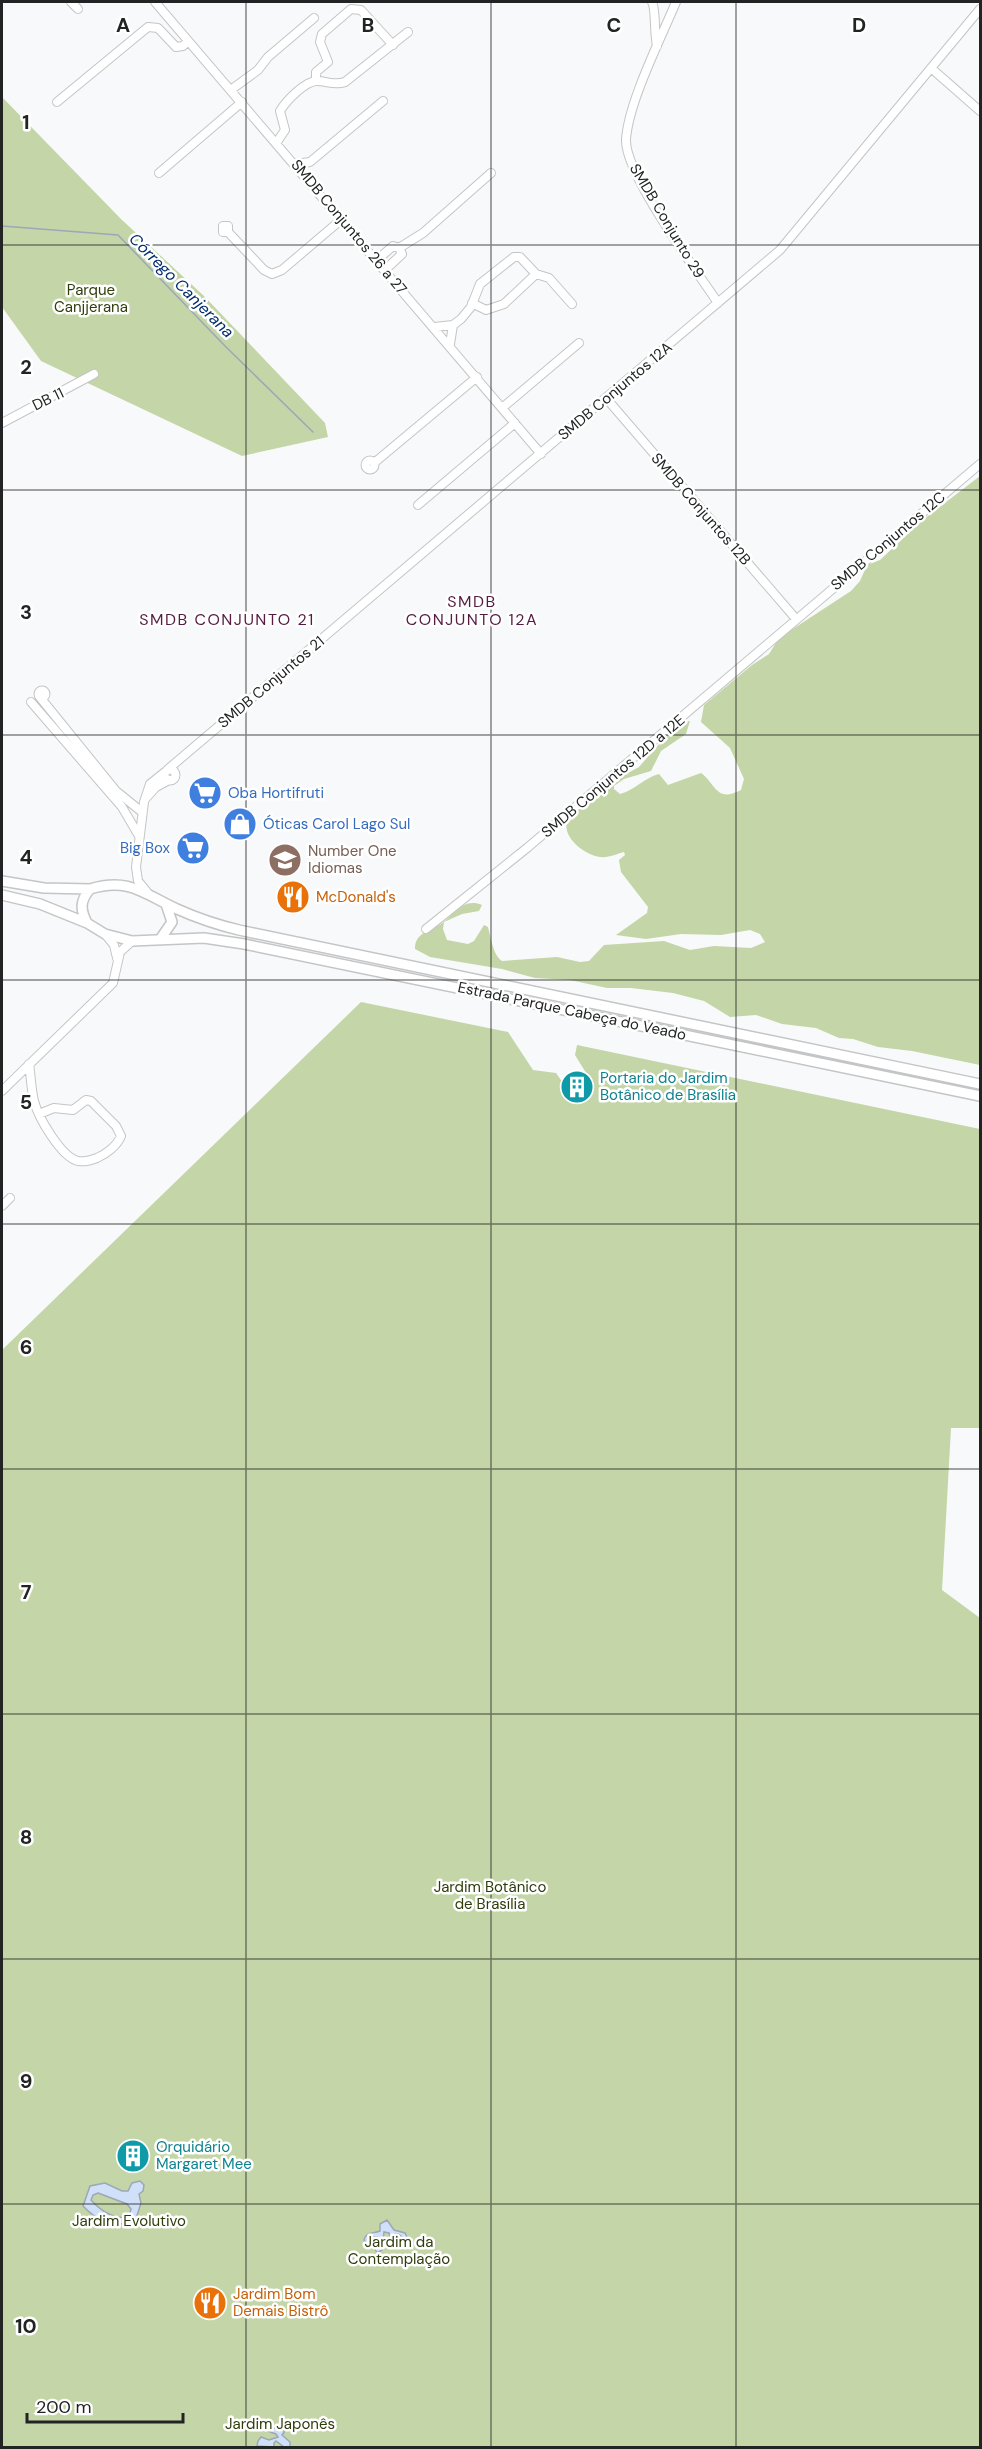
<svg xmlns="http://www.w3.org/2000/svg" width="982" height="2449" font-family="'DM Sans',sans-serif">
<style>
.green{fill:#c4d5a7}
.water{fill:#d0e0f8;stroke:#9ca7b8;stroke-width:1.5;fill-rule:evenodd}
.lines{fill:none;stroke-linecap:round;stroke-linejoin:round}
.stream{stroke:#9ca7b8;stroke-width:1.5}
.minor-casing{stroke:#c4c5c6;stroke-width:10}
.major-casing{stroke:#c4c5c6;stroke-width:12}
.minor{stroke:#fff;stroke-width:8}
.major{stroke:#fff;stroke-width:9}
.grid{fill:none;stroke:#222323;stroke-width:1.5;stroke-opacity:0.55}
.labels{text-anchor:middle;stroke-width:5;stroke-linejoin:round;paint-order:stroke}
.street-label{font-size:15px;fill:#222323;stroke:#fff}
.park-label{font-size:15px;fill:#2f3d0c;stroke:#fff}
.shop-label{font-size:15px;fill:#366cbe;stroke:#fff;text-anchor:start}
.education-label{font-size:15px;fill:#785e54;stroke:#fff;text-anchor:start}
.food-label{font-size:15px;fill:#c56008;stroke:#fff;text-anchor:start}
.culture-label{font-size:15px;fill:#0d838f;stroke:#fff;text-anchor:start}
.water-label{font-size:16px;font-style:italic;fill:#002d6e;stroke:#fff}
.neighbourhood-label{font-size:16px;letter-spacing:1.5px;fill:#561b42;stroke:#fff}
.grid-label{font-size:20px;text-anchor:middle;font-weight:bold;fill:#222323;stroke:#fff;stroke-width:5;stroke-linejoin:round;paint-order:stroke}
</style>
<rect width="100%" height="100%" fill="#f8f9fa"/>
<!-- green -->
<path class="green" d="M2,97L121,219L204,296L325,423L328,437L242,456L41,361L2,307Z
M980,476V1065L912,1051L878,1047L853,1039L839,1038L816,1028L782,1024L756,1015L730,1017L704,1001L673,993L631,988H607L570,980L535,978L502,969L430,957L415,949C415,933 429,931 441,924C454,915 463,897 482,905L479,911L462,914L444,922L443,929L447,940L468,944L474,941L484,925L488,927C491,938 493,955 502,961L557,957L580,962L589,961L604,945L664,941L690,950L714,946L751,948L765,942L760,934L750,930L721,935L681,934L646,939L616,935L647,913L648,907L621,872L619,860L625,855L624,852C616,854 609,858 600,857C585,855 562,838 567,821L606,785L639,767L674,727L679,723L690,721L686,734L661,751L651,771L624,779L614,786V789L620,794C635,790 644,778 659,774L668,785L701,773C716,784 716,803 741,790L744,779L730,748L701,722L704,705L752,665L769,654L779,638L851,591L860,581L867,565L880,560L924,519Z
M361,1002L508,1032L533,1070L556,1073L572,1096L593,1084L575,1055L577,1045L980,1129V1428H951L942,1590L980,1618V2447L2,2448V1350Z"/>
<!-- water -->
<path class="water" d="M140,2181L144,2185L143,2191L139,2194L141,2203L135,2222C112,2227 99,2223 83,2206L90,2186L105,2183L122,2191H128L132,2183ZM98,2193L127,2204L131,2209L129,2217C113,2220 101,2211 91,2200L93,2195Z
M387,2220L394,2230L405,2233L407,2237L405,2239L398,2234H395L394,2237L397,2246L393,2248L389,2233L384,2232L382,2250L377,2253L375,2249L377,2237H373L367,2244L364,2240C366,2231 373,2234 380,2231V2224Z
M274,2428L285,2431L282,2435L290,2442V2447H284L276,2441L274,2443V2447L257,2446L258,2441L261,2437L269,2440L278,2437L276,2434L270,2432Z"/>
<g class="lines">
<!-- stream -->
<path class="stream" d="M2,226L118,235L226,347L313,432"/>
<defs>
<path id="minor" d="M71,2L78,9
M155,2L541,454
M652,2C656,8 654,34 657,46
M676,2C661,38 628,103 626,140C625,174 696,270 718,303
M931,68L980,111
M316,81V72L328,62L320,42L322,34L351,9L361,10L393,45
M232,89L258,70L268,57L314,18
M57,102L148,27L158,28L176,47L183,46L188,41
M277,142L285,130L280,111C286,101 305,81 317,81C327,81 335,86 345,82L408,32
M295,164L310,162L383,101
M159,173L242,102
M228,232V226H223V232H228L264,270L272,274L282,270L342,219
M399,248L423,233L491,173
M377,260L393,246L399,248L402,254L386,269
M472,303L486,310L504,304L536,274
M434,327L453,325L461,319L471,307L480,284L514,257H520L536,274L549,278L572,304
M450,344L453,325
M606,398L796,619
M502,408L579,343
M2,423L94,374
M365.5 465a4.5 4.5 0 1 1 9 0a4.5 4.5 0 1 1-9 0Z
M374,463L477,377
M418,505L515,423
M38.5 694a3.5 3.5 0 1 1 7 0a3.5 3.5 0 1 1-7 0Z
M39,696L116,791L142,812
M31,702L122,807L139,836
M164.5 775a5.5 5.5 0 1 1 11 0a5.5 5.5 0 1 1-11 0Z
M167,770L780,250L980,9
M146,798L156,787L169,780
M147,892L138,881L136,867L144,802L150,784L165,772
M426,929L527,848L980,464
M105,934L114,945L117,958
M29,1064C31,1076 31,1089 34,1101C38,1117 61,1157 78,1161C84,1162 92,1160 97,1158C106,1154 117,1146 121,1136L116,1126L91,1101L86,1100L73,1110L54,1108L39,1114
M2,1091L113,983L120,952L132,941
M2,1206L10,1198"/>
<path id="major" d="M2,881L44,888L90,889
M2,895L40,904L87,923L105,934L132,941L204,938L244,944L980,1096
M87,923C80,909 80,901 90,889C129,877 144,894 177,909C197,918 218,925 239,930L980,1084
M161,938L172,922L166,904"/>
</defs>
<!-- minor casing -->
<use href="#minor" class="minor-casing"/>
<!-- major casing -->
<use href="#major" class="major-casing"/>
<!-- minor -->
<use href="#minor" class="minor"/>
<!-- major -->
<use href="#major" class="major"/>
</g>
<!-- grid -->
<path class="grid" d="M246,2V2448M491,2V2448M736,2V2448M2,245H980M2,490H980M2,735H980M2,980H980M2,1224H980M2,1469H980M2,1714H980M2,1959H980M2,2204H980"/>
<!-- icons -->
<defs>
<symbol id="supermarket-disc" viewBox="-11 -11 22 22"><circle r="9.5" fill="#3f7fe0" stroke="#fff"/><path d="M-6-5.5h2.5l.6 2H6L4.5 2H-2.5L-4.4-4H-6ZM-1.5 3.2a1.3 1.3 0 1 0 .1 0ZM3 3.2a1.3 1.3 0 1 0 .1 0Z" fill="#fff"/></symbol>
<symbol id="shop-disc" viewBox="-11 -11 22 22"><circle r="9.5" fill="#3f7fe0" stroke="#fff"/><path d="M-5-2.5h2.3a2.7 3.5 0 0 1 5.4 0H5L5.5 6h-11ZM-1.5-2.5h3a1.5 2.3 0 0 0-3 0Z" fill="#fff"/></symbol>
<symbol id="school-disc" viewBox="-11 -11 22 22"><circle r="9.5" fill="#8d6e63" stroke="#fff"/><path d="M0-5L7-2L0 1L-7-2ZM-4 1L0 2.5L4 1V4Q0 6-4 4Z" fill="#fff"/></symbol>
<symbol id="restaurant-disc" viewBox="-11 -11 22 22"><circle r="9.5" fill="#e8710a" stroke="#fff"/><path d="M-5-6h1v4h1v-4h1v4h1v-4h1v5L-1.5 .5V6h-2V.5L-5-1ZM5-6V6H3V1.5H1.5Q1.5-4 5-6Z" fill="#fff"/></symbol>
<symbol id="building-disc" viewBox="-11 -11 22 22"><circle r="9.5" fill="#0f9aa8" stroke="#fff"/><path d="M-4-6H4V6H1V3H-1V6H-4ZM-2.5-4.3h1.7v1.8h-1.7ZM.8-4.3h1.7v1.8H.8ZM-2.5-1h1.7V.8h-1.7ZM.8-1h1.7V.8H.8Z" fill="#fff"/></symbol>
</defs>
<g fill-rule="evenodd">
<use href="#supermarket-disc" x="186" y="774" width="38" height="38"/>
<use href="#shop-disc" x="221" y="805" width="38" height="38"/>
<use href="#supermarket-disc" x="174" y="829" width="38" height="38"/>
<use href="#school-disc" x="266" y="841" width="38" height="38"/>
<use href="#restaurant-disc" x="274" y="878" width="38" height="38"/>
<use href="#building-disc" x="558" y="1068" width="38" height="38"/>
<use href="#building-disc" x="114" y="2137" width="38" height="38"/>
<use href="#restaurant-disc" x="191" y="2284" width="38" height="38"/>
</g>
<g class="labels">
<!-- street labels -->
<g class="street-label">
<text transform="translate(667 221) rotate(59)" y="5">SMDB Conjunto 29</text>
<text transform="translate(349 227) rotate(50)" y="5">SMDB Conjuntos 26 a 27</text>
<text transform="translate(615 391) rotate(-40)" y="5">SMDB Conjuntos 12A</text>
<text transform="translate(48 399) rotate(-26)" y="5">DB 11</text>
<text transform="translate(701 509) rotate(49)" y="5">SMDB Conjuntos 12B</text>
<text transform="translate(888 541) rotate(-40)" y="5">SMDB Conjuntos 12C</text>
<text transform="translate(271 682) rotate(-40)" y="5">SMDB Conjuntos 21</text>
<text transform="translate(613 776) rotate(-40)" y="5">SMDB Conjuntos 12D a 12E</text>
<text transform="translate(572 1011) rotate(12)" y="5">Estrada Parque Cabeça do Veado</text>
</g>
<!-- park labels -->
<g class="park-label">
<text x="91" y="295">Parque<tspan x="91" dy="17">Canjjerana</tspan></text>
<text x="490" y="1892">Jardim Botânico<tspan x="490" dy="17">de Brasília</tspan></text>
<text x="129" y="2226">Jardim Evolutivo</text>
<text x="399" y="2247">Jardim da<tspan x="399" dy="17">Contemplação</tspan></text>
<text x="280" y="2429">Jardim Japonês</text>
</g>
<!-- shop labels -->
<g class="shop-label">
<text x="228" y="798">Oba Hortifruti</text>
<text x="263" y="829">Óticas Carol Lago Sul</text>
<text x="170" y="853" text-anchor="end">Big Box</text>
</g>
<!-- education labels -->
<g class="education-label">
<text x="308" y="856">Number One<tspan x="308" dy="17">Idiomas</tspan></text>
</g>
<!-- food labels -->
<g class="food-label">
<text x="316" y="902">McDonald's</text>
<text x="233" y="2299">Jardim Bom<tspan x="233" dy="17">Demais Bistrô</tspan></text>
</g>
<!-- culture labels -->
<g class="culture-label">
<text x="600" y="1083">Portaria do Jardim<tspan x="600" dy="17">Botânico de Brasília</tspan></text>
<text x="156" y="2152">Orquidário<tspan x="156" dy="17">Margaret Mee</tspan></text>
</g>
<!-- water labels -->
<g class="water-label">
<text transform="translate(182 285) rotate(45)" y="6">Córrego Canjerana</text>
</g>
<!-- neighbourhood labels -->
<g class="neighbourhood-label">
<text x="472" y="607">SMDB<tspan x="472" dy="18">CONJUNTO 12A</tspan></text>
<text x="227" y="625">SMDB CONJUNTO 21</text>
</g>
</g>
<g class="grid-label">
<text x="123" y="32">A</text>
<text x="368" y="32">B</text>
<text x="614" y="32">C</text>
<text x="859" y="32">D</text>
<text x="26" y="129">1</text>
<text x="26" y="374">2</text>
<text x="26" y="619">3</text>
<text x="26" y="864">4</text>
<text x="26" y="1109">5</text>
<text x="26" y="1354">6</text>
<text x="26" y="1599">7</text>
<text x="26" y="1844">8</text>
<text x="26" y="2088">9</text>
<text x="26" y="2333">10</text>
</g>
<!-- border -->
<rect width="982" height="2449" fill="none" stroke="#222323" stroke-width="6"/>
<!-- scale -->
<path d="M27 2413v9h156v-9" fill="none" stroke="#222323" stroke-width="3"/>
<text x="36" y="2413" font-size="18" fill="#222323" stroke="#ffffff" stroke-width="4.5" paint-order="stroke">200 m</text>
</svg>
